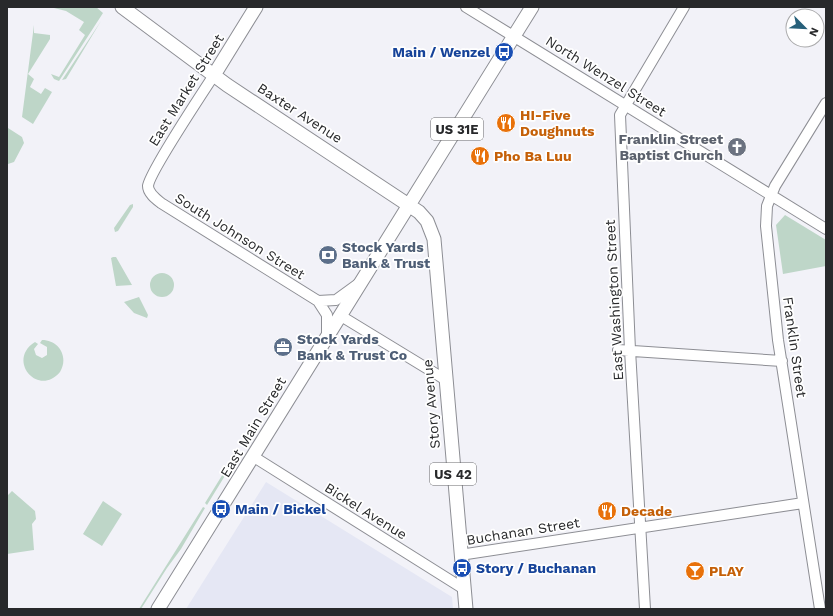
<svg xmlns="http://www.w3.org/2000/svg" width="833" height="616" font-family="'Work Sans',sans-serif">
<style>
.built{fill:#e5e7f4}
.green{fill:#bed6c8}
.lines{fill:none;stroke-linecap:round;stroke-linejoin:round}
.minor-casing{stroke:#8d8e94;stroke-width:12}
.major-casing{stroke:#8d8e94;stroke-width:15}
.minor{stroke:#fff;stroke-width:10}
.major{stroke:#fff;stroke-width:13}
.labels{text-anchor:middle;stroke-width:3.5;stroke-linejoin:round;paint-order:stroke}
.shield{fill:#fff;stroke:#68696b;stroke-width:1}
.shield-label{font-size:13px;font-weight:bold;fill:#28292b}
.transit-label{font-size:14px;font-weight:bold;fill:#164399;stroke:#fff;text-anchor:start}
.street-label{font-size:14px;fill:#28292b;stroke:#fff}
.food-label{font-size:14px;font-weight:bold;fill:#c56008;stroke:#fff;text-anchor:start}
.worship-label{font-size:14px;font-weight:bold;fill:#5b616d;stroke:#fff;text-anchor:end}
.service-label{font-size:14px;font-weight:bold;fill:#4e5e75;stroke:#fff;text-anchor:start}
</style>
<rect width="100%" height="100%" fill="#f2f2f8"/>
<!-- built -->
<path class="built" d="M266,482L452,597L453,609H186Z"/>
<!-- green -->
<path class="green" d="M50,7H96L103,13L59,81L54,79L51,74L59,77L85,35L79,30L84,22L66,11Z
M101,21L66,79L62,80Z
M34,25V33L50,35V39L28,74L34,79L30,87L41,94L45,88L52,92L33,124L22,117Z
M8,128L22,137L24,143L14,162L8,164Z
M133,204V207L118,231L115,232L114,228L130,205Z
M785,215L826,240V266L783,274L776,225Z
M113,257H116L132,285L116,286L111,258Z
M150 285a12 12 0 1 1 24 0a12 12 0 1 1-24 0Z
M139,297L148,315L147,318L134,313L124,302Z
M42,340C59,340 69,357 60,372C38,398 6,360 35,342L38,344L34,349L36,355L42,358L47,355V347L40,343Z
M234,456V461L207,505L205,503Z
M12,491L35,511L36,519L32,524L34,550L7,554V496Z
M103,501L122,514L102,546L83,534Z
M203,507L205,508L181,549L167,568L141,609H139Z"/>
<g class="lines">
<defs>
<path id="minor" d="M466,7L826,229
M214,75C203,92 149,173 148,186C148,193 156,199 161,203L318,301L327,315V337
M318,301L336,300L358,284
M341,316L446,380
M618,350L782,361
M254,457L464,589
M460,555L803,503
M645,609L630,350L620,115L684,7
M820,609L778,340L766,226L767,206L775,186L826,103"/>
<path id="major" d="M122,7L227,85L419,212L427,221L434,239L466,609
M214,75L256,7
M158,609L532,7"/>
</defs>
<!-- minor casing -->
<use href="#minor" class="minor-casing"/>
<!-- major casing -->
<use href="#major" class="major-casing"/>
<!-- minor -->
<use href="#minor" class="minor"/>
<!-- major -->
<use href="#major" class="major"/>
</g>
<!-- icons -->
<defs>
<symbol id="bus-disc" viewBox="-11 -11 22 22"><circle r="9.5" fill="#1a4fb4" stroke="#fff"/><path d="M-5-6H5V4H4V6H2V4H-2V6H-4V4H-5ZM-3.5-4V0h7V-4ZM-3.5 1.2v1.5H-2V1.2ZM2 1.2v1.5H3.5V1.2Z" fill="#fff"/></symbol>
<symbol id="restaurant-disc" viewBox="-11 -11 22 22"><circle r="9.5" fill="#e8710a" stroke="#fff"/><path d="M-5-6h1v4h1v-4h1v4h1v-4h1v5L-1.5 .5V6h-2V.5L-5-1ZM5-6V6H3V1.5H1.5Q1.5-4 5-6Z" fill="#fff"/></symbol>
<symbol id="church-disc" viewBox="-11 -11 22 22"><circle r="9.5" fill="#6b7280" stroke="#fff"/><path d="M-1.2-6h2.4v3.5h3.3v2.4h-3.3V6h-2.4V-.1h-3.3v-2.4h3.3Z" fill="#fff"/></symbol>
<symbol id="bank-disc" viewBox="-11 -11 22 22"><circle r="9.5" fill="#5c6f8a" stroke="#fff"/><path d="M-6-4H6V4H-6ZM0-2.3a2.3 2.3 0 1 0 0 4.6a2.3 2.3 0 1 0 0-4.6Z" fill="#fff"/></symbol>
<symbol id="office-disc" viewBox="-11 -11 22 22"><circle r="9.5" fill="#5c6f8a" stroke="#fff"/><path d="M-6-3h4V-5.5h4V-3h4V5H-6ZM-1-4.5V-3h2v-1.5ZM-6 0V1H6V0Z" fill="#fff"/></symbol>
<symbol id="bar-disc" viewBox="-11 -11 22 22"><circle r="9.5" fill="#e8710a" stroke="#fff"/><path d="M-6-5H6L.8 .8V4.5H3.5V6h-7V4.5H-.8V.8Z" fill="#fff"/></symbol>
</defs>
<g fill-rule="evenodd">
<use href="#bus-disc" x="493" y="41" width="22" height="22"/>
<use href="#restaurant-disc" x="495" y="112" width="22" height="22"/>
<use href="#church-disc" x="726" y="136" width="22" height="22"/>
<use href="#restaurant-disc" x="469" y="145" width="22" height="22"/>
<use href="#bank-disc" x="317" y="244" width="22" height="22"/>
<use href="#office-disc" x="272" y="336" width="22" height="22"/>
<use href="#bus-disc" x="210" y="498" width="22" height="22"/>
<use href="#restaurant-disc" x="596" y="500" width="22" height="22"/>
<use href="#bus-disc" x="451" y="557" width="22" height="22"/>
<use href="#bar-disc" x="684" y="560" width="22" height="22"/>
</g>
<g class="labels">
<!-- shield labels -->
<g class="shield">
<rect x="431" y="118" width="52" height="22" rx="3"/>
<rect x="430" y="463" width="46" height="22" rx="3"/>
</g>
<g class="shield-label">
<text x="457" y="134">US 31E</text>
<text x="453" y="479">US 42</text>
</g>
<!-- transit labels -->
<g class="transit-label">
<text x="490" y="57" text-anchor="end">Main / Wenzel</text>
<text x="235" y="514">Main / Bickel</text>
<text x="476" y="573">Story / Buchanan</text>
</g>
<!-- street labels -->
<g class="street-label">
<text transform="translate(606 76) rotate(32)" y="5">North Wenzel Street</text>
<text transform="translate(186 90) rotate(-58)" y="5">East Market Street</text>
<text transform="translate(300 113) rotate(33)" y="5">Baxter Avenue</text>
<text transform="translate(240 236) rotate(32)" y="5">South Johnson Street</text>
<text transform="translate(614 300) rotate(-93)" y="5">East Washington Street</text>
<text transform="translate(795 347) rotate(82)" y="5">Franklin Street</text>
<text transform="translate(431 404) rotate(-95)" y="5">Story Avenue</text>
<text transform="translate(253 427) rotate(-59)" y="5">East Main Street</text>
<text transform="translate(366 511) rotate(32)" y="5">Bickel Avenue</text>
<text transform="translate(523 531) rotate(-9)" y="5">Buchanan Street</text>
</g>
<!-- food labels -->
<g class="food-label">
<text x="520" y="120">HI-Five<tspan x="520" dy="16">Doughnuts</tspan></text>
<text x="494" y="161">Pho Ba Luu</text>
<text x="621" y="516">Decade</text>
<text x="709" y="576">PLAY</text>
</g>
<!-- worship labels -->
<g class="worship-label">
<text x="723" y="144">Franklin Street<tspan x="723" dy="16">Baptist Church</tspan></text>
</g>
<!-- service labels -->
<g class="service-label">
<text x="342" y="252">Stock Yards<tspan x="342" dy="16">Bank &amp; Trust</tspan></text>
<text x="297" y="344">Stock Yards<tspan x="297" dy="16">Bank &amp; Trust Co</tspan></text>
</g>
</g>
<!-- border -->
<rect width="833" height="616" fill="none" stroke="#28292b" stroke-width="16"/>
<!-- north arrow -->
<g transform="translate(805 28) rotate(114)"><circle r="19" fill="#ffffff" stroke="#a9a9aa"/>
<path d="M0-3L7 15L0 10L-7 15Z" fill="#27607a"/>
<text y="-6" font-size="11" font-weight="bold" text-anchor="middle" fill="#28292b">N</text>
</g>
</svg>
